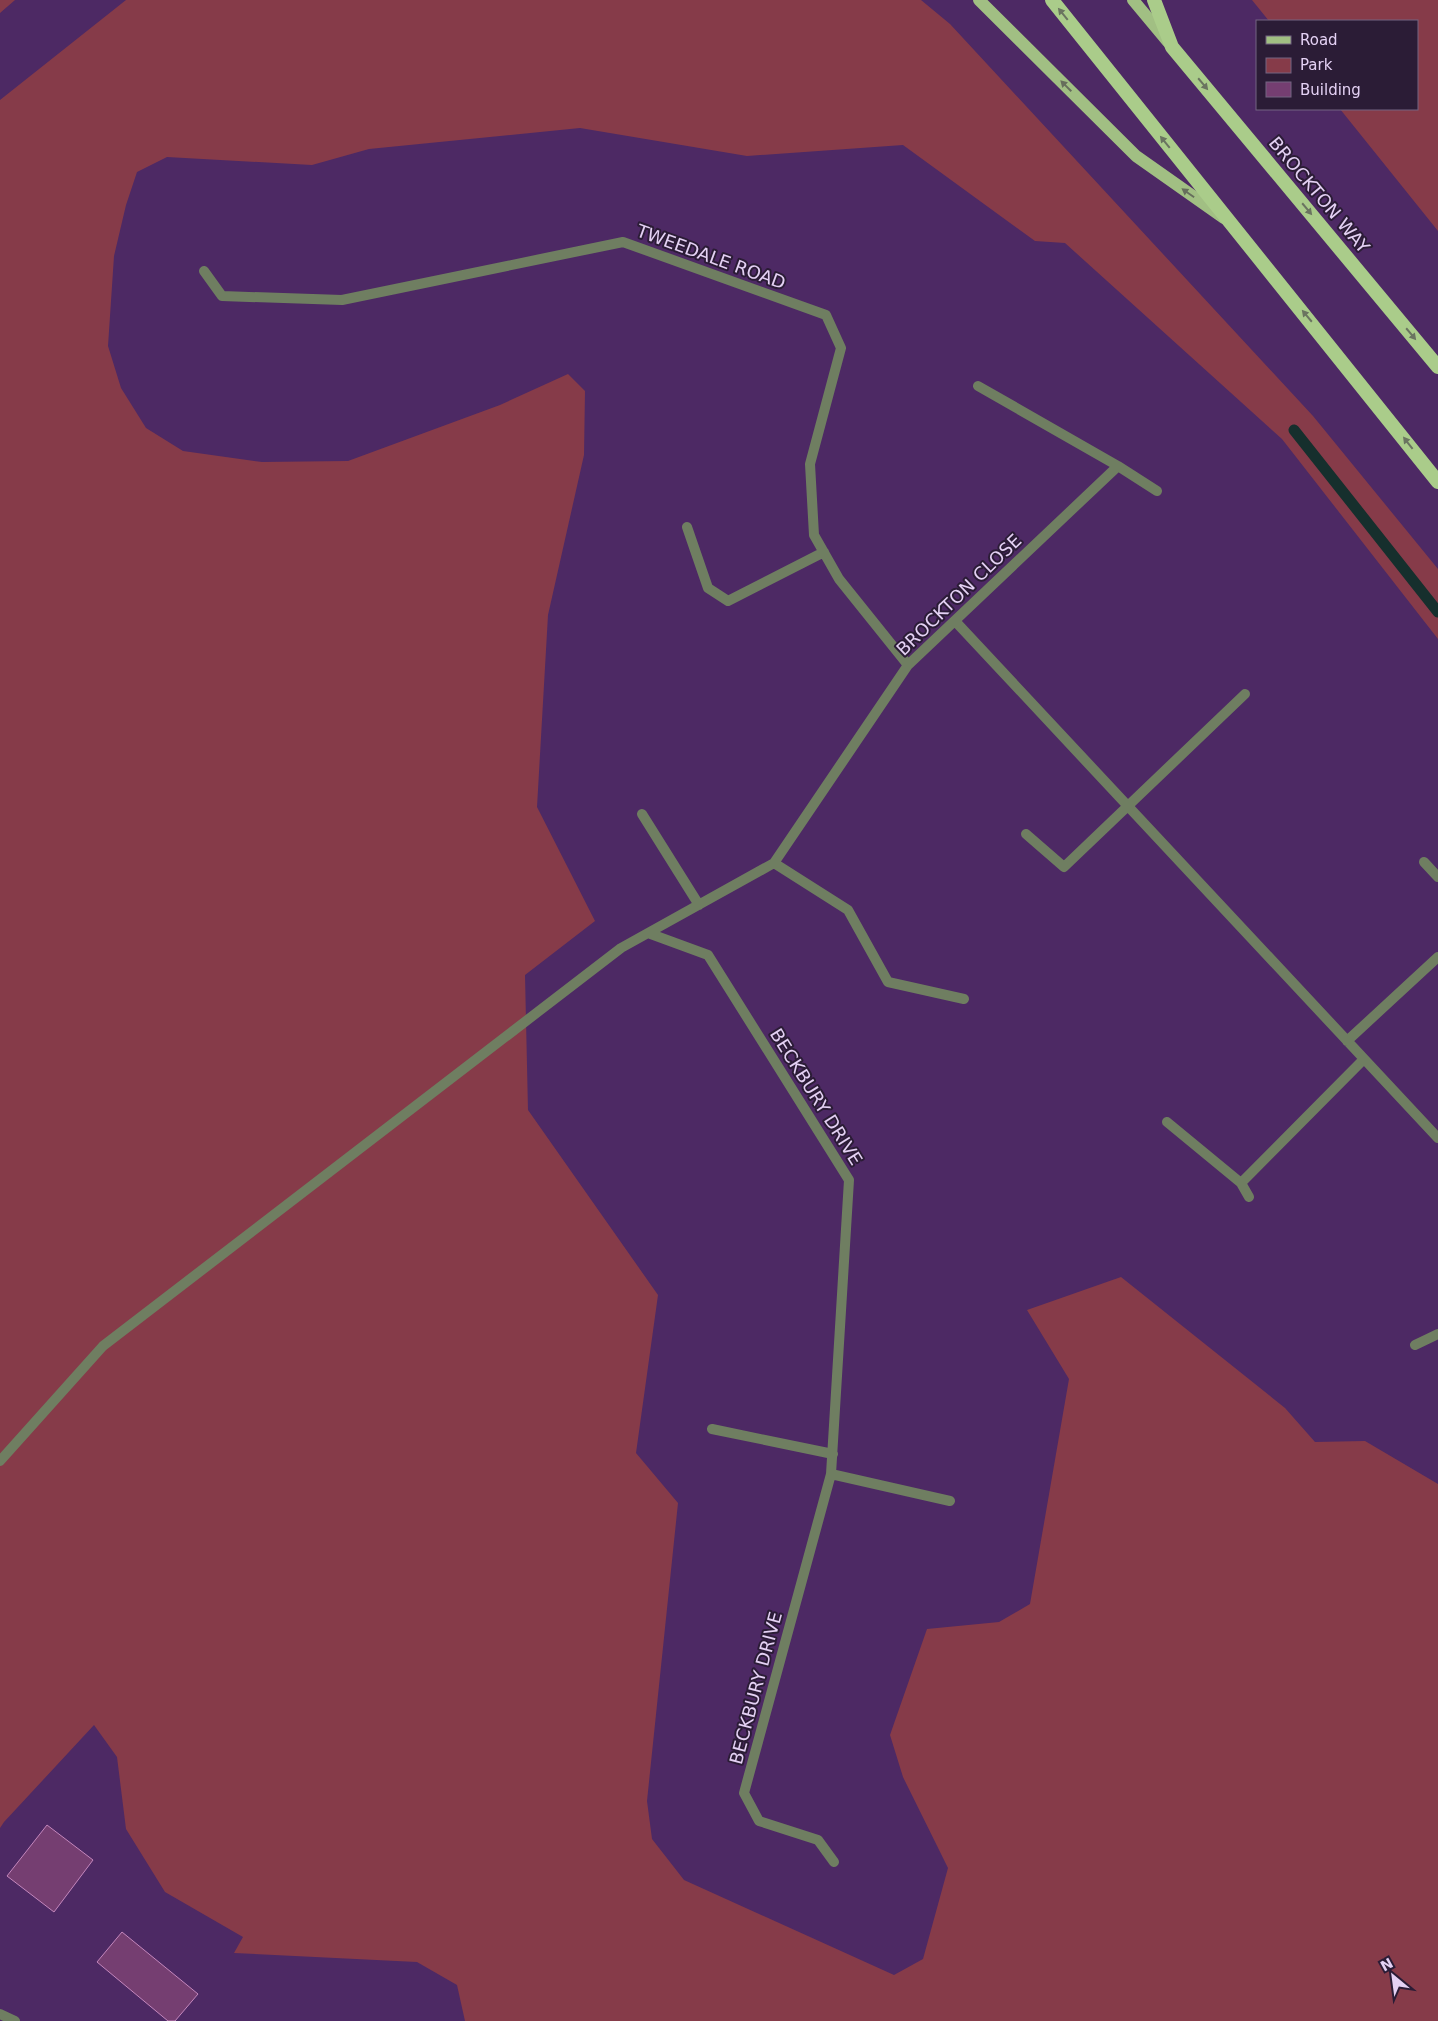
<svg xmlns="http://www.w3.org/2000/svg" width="1438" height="2021" font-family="'DejaVu Sans',sans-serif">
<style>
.green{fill:#863b49}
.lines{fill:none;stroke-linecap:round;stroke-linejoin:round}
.stream{stroke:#162f2d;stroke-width:11}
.building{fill:#753e71;stroke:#c487bd}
.service{stroke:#6f7e61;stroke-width:10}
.tertiary{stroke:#6f7e61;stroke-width:10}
.primary{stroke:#a1bf83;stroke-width:12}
.trunk{stroke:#aacc8a;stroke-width:14}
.oneway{fill:#6a7460}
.oneway2{fill:#666e5c}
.labels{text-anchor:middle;stroke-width:4;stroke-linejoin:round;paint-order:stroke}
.street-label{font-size:18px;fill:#e4d1f4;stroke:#2b1c36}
</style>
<rect width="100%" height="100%" fill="#4d2964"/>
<!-- green -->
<path class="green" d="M0,0H15L0,13Z
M126,0H921L950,24L1313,416L1438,569V639L1282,439L1065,243L1035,241L903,145L747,156L580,128L369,149L312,165L167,157L137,172L126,205L114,256L108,346L121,388L146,428L183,451L262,462L348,461L500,405L568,374L585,391L584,455L548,615L537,807L595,921L525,975L528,1110L658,1295L636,1453L678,1503L647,1801L652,1839L684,1880L894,1975L923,1959L948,1868L903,1777L890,1735L927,1629L999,1622L1030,1604L1069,1379L1027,1310L1121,1277L1285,1408L1315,1442L1365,1441L1438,1484V2021H465L457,1985L417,1962L234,1953L243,1937L165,1892L126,1829L117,1757L94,1725L4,1822L0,1828V100Z
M1252,0H1438V231L1340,109H1417V21H1269Z"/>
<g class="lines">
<!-- stream -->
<path class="stream" d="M1294,430L1438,612"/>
</g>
<!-- building -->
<path class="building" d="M47,1825L93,1860L54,1912L7,1876Z
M122,1932L198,1994L175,2021H168L97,1962Z"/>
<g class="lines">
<!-- service -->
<path class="service" d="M204,271L222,296L342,300L623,242L826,315L841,348L810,464L814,535L839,579L908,665
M978,386L1118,466L1157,491
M687,527L708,588L728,601L824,552
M955,621L1438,1138
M642,814L699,905
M1026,834L1064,867L1245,694
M1424,862L1438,877
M774,863L848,910L888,982L964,999
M648,933L708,955L849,1180L831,1474L744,1793L759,1821L818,1840L834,1862
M1347,1041L1438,957
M1167,1122L1241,1183L1249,1197
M1241,1183L1364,1059
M1415,1345L1438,1334
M712,1429L833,1454
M0,1461L103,1346L621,948L774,863L908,665L1118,466
M831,1474L950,1501"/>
<!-- tertiary -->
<path class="tertiary" d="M0,2014L15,2021"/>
<!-- primary -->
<path class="primary" d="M979,0L1136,156L1224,218
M1133,0L1168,42"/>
<!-- trunk -->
<path class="trunk" d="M1052,0L1438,482
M1154,0L1172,47L1438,367"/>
</g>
<!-- one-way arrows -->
<defs><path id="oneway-solid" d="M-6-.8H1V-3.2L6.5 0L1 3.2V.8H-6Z" transform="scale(1.25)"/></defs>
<g class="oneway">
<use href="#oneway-solid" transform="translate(1063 14) rotate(-129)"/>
<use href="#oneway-solid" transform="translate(1203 84) rotate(50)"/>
<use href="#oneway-solid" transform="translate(1165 142) rotate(-129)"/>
<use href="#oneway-solid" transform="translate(1307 209) rotate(50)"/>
<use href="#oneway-solid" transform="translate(1307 316) rotate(-130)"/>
<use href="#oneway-solid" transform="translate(1411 334) rotate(50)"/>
<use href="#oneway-solid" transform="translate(1408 443) rotate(-128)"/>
</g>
<g class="oneway2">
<use href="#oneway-solid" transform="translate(1066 86) rotate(-135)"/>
<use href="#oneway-solid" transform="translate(1188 193) rotate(-145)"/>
</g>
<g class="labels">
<!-- street labels -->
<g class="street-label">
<text transform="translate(1319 195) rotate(50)" y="6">BROCKTON WAY</text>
<text transform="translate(711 257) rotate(20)" y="6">TWEEDALE ROAD</text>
<text transform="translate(959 595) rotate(-44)" y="6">BROCKTON CLOSE</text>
<text transform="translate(816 1097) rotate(58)" y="6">BECKBURY DRIVE</text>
<text transform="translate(756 1688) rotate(-75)" y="6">BECKBURY DRIVE</text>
</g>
</g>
<!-- legend -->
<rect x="1256" y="20" width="162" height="90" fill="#2b1c36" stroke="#756482"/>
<rect x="1266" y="36" width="25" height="8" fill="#a1bf83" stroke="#756482"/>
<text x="1300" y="45" font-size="15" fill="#e4d1f4">Road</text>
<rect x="1266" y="58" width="25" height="15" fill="#863b49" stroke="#756482"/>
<text x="1300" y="70" font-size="15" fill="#e4d1f4">Park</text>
<rect x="1266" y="82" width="25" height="15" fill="#753e71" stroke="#756482"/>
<text x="1300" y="95" font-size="15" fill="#e4d1f4">Building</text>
<!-- north arrow -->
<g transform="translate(1393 1976) rotate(331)" stroke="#2b1c36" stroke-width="4" paint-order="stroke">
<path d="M0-4L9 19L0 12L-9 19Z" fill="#e4d1f4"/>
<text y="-8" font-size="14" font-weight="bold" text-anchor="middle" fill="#e4d1f4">N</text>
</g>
</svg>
